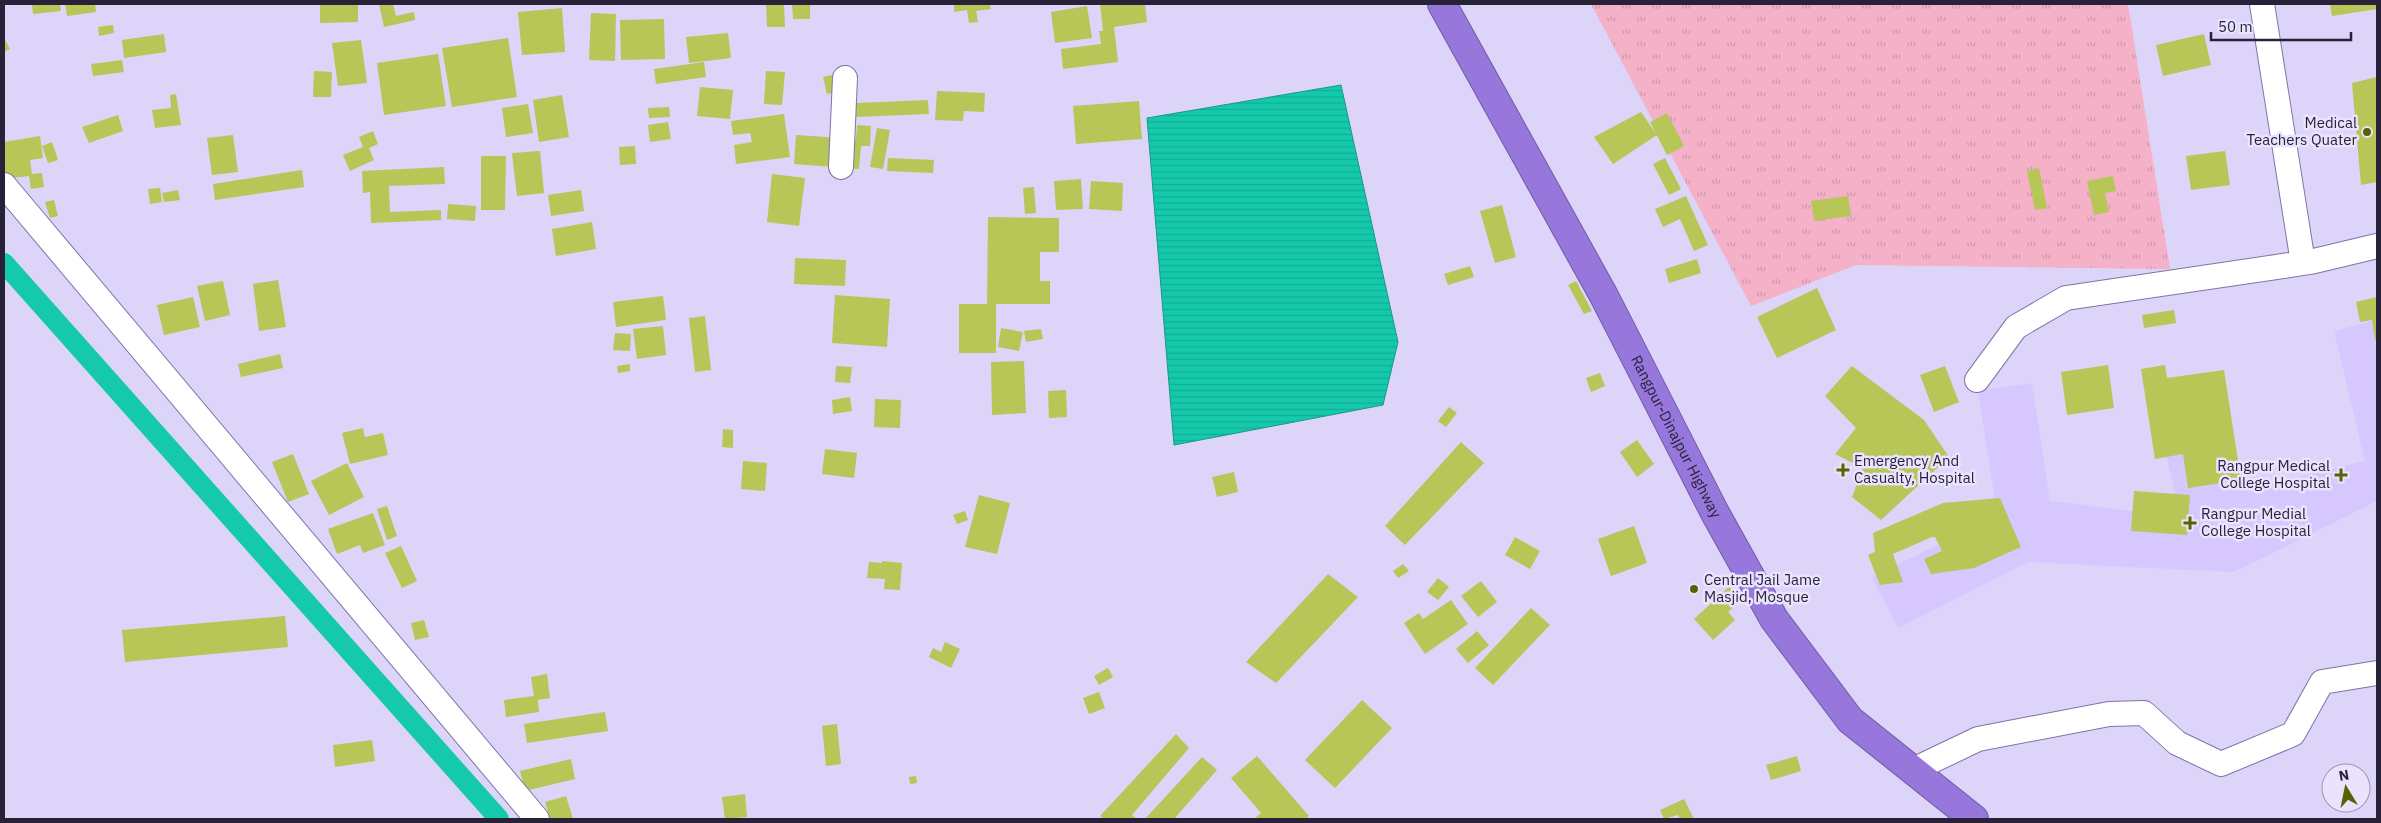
<svg xmlns="http://www.w3.org/2000/svg" width="2381" height="823" font-family="'IBM Plex Sans',sans-serif">
<style>
.built{fill:#d6c8ff}
.grass{fill:url(#grass-tufts)}
.water{fill:url(#water-rules);stroke:#1b9789}
.lines{fill:none;stroke-linecap:round;stroke-linejoin:round}
.canal{stroke:#15c9ab;stroke-width:20}
.building{fill:#b6c657}
.minor-casing{stroke:#8172aa;stroke-width:26}
.highway-casing{stroke:#7059a3;stroke-width:30}
.minor{stroke:#fff;stroke-width:24}
.highway{stroke:#9777dc;stroke-width:28}
.poi-dot{fill:#586200;stroke:#e9e3fd;stroke-width:2}
.labels{text-anchor:middle;stroke-width:5;stroke-linejoin:round;paint-order:stroke}
.poi-label{font-size:15px;fill:#282239;stroke:#e9e3fd;text-anchor:start}
.street-label{font-size:15px;fill:#282239;stroke:#e9e3fd}
</style>
<defs>
<pattern id="grass-tufts" width="24" height="20" patternUnits="userSpaceOnUse" patternTransform="scale(1.25)"><rect width="24" height="20" fill="#f4b1c8"/><path d="M3 7l-1-3M5 7V3M7 7l1-3M15 17l-1-3M17 17v-4M19 17l1-3" fill="none" stroke="#d198ad"/></pattern>
<pattern id="water-rules" width="6" height="5" patternUnits="userSpaceOnUse" patternTransform="scale(1.25)"><rect width="6" height="5" fill="#15c9ab"/><path d="M0 2.5h6" fill="none" stroke="#14ac94"/></pattern>
</defs>
<rect width="100%" height="100%" fill="#ddd4f9"/>
<!-- built -->
<path class="built" d="M2377,320V501L2234,572L2029,562L1898,628L1872,578L1997,514L1978,391L2032,383L2050,501L2181,517L2152,396L2219,381L2245,490L2365,461L2334,331Z"/>
<!-- grass -->
<path class="grass" d="M1591,4H2128L2170,269L1856,265L1751,306Z"/>
<!-- water -->
<path class="water" d="M1341,85L1398,342L1383,405L1174,445L1147,118Z"/>
<g class="lines">
<!-- canal -->
<path class="canal" d="M4,263L499,819"/>
</g>
<!-- building -->
<path class="building" d="M32,4H60L61,11L33,14Z
M65,4H95L96,12L67,16Z
M320,4H358V22L320,23Z
M379,4H393L396,16L414,12L415,20L384,27Z
M766,4H784L785,27H767Z
M792,4H810V19H793Z
M954,4H990L991,9L976,11L978,22L969,23L967,10L954,12Z
M1100,4H1145L1147,22L1114,27L1118,62L1063,69L1061,49L1101,44L1099,31H1103Z
M2330,4H2377V9L2332,16Z
M1087,6L1092,38L1055,43L1051,12Z
M562,8L565,52L522,55L518,12Z
M591,13L616,14L615,61L589,60Z
M664,19L665,59L621,60L620,20Z
M113,25L114,33L99,36L98,27Z
M728,33L731,58L689,63L686,37Z
M164,34L166,52L124,58L122,40Z
M2204,34L2211,65L2163,76L2156,45Z
M4,38L10,49L4,52Z
M508,38L517,97L452,107L442,48Z
M361,40L367,83L338,86L332,43Z
M438,54L446,106L384,115L377,63Z
M122,60L124,72L93,76L91,64Z
M704,62L706,77L656,84L654,69Z
M314,71L332,72L331,97H313Z
M766,71L785,72L782,105L764,104Z
M836,74L840,91L827,94L823,77Z
M2377,77V182L2361,185L2352,83Z
M700,87L733,90L730,119L697,116Z
M937,91L985,93L984,112L964,111L963,121L935,120Z
M176,94L181,125L155,128L152,110L171,108L170,95Z
M562,95L569,137L539,142L533,100Z
M928,100L929,114L856,117V103Z
M1139,101L1142,139L1076,144L1073,106Z
M528,104L533,133L506,137L502,108Z
M669,107L670,117L649,118L648,108Z
M1641,112L1657,135L1613,164L1594,137Z
M1667,113L1684,146L1667,155L1650,122Z
M784,114L790,157L736,164L734,145L752,142L750,133L733,135L731,121Z
M118,115L123,131L89,143L82,127Z
M668,122L671,139L650,142L648,125Z
M857,125L871,126L870,146H861L859,169L794,164L796,135L856,139Z
M877,128L890,130L883,169L870,167Z
M373,131L378,144L369,148L374,160L350,171L343,155L363,147L359,137Z
M233,135L238,172L212,175L207,138Z
M40,136L43,158L30,160L32,174L42,173L44,187L31,189L29,176L4,179V142Z
M52,142L58,160L48,163L42,146Z
M635,146L636,164L620,165L619,147Z
M540,151L544,193L517,196L512,153Z
M2225,151L2230,185L2191,190L2186,156Z
M481,156H506L505,210H481Z
M888,158L934,160L933,173L887,171Z
M1665,158L1681,189L1669,195L1653,164Z
M444,167L445,184L389,186L390,212L441,210V220L371,223L370,192L363,193L362,171Z
M2039,168L2047,208L2035,210L2027,171Z
M302,170L304,187L215,200L213,184Z
M772,174L805,178L799,226L767,222Z
M2113,176L2116,191L2105,193L2109,212L2094,215L2087,181Z
M1081,179L1083,209L1056,210L1054,181Z
M1091,181L1123,183L1122,211L1089,209Z
M1034,187L1036,213L1025,214L1023,188Z
M160,188L162,202L150,204L148,189Z
M178,190L180,200L164,202L162,193Z
M581,190L584,211L551,216L548,195Z
M1686,196L1708,245L1694,251L1680,219L1663,227L1655,209Z
M1848,196L1851,216L1814,221L1811,201Z
M54,200L58,216L50,218L45,202Z
M448,204L476,206L475,221L447,219Z
M1502,205L1516,257L1495,263L1480,211Z
M988,217L1059,218V252H1040V281H1050V304H996V353H959V304H987Z
M592,222L596,249L556,256L552,229Z
M795,258L846,260L845,286L794,284Z
M1697,259L1701,273L1669,283L1665,269Z
M1470,266L1474,277L1448,285L1444,274Z
M278,280L286,327L259,331L253,284Z
M223,281L230,315L205,321L197,286Z
M1576,281L1592,311L1584,314L1568,285Z
M1817,288L1836,330L1777,358L1757,317Z
M835,295L890,299L887,347L832,343Z
M663,296L666,320L616,327L613,302Z
M193,297L200,327L164,335L157,305Z
M2377,297V339L2375,340L2372,320L2360,322L2356,302Z
M2174,310L2176,323L2144,328L2142,315Z
M705,316L711,370L695,372L689,318Z
M663,326L666,355L637,359L633,329Z
M1001,328L1023,332L1019,351L998,347Z
M1041,329L1043,339L1026,342L1024,331Z
M615,333L631,334L630,351L613,350Z
M280,354L283,368L241,377L238,364Z
M1024,361L1026,413L992,415L991,362Z
M630,364V371L618,373L617,366Z
M2108,365L2114,408L2067,415L2061,372Z
M2165,365L2167,378L2224,370L2241,480L2188,488L2183,454L2155,459L2141,369Z
M836,366L852,367L850,383L835,382Z
M1852,366L1924,420L1949,457L1881,520L1852,497L1863,468L1835,454L1856,428L1825,396Z
M1945,366L1959,402L1934,412L1920,375Z
M1600,373L1605,386L1591,392L1586,378Z
M1066,390L1067,417L1049,418L1048,391Z
M850,397L852,411L833,414L832,400Z
M875,399L901,400L900,428L874,427Z
M1449,407L1457,413L1446,427L1438,421Z
M363,428L365,437L383,433L388,455L350,464L342,433Z
M723,429L733,430V448L722,447Z
M1637,440L1654,464L1637,477L1620,452Z
M1461,442L1484,463L1405,545L1385,526Z
M825,449L857,453L854,478L822,474Z
M293,454L309,494L288,502L272,462Z
M743,461L767,463L765,491L741,489Z
M347,463L364,497L329,515L311,481Z
M1234,472L1238,492L1217,497L1212,477Z
M2134,491L2190,495L2187,535L2131,531Z
M979,495L1010,503L997,554L965,547Z
M2000,498L2021,547L1974,568L1931,574L1924,559L1942,551L1935,537H1932L1893,554L1903,582L1880,585L1868,555L1875,552L1873,533L1943,503Z
M387,506L397,536L387,540L377,509Z
M965,511L968,520L957,524L953,515Z
M373,513L385,545L363,553L360,545L337,554L328,529Z
M1634,526L1647,563L1611,576L1598,539Z
M1515,537L1540,551L1530,569L1505,555Z
M401,546L417,581L402,588L385,553Z
M882,561L902,563L900,590L884,589L885,579L867,578L869,562L882,563Z
M1403,564L1409,571L1398,578L1393,571Z
M1328,574L1358,597L1276,683L1246,662Z
M1438,578L1449,587L1438,600L1427,592Z
M1481,581L1497,602L1478,617L1461,596Z
M1729,587L1741,600L1728,612L1735,620L1713,640L1694,619Z
M1451,600L1468,624L1425,654L1404,623L1419,613L1423,619Z
M1531,608L1550,625L1493,685L1475,668Z
M285,616L288,647L125,662L122,630Z
M424,620L429,637L415,640L411,623Z
M1477,631L1489,645L1468,663L1456,649Z
M945,642L960,649L951,668L929,657L933,648L941,652Z
M1108,668L1113,677L1099,685L1094,676Z
M547,674L550,698L538,700L539,712L506,717L504,700L534,696L531,677Z
M1099,692L1105,708L1089,714L1083,698Z
M1362,700L1392,728L1335,788L1305,760Z
M605,712L608,731L527,743L524,724Z
M837,724L841,764L826,766L822,726Z
M1176,734L1189,748L1132,815L1137,819H1104L1100,816Z
M372,740L375,761L335,767L333,745Z
M1257,756L1309,816L1306,819H1254L1261,813L1231,778Z
M1797,756L1801,771L1771,780L1766,765Z
M1202,757L1217,770L1174,819H1145Z
M571,759L575,779L525,791L520,771Z
M916,776L917,783L910,784L909,777Z
M745,794L747,817L725,819L722,797Z
M566,796L573,819H550L545,802Z
M1684,799L1694,819H1680L1678,815L1664,819L1660,810Z"/>
<g class="lines">
<defs>
<path id="minor" d="M2262,4L2303,263
M841,167L845,78
M4,185L537,819
M1977,380L2016,327L2066,298L2310,262L2377,246
M1913,770L1978,739L2109,714L2144,713L2177,743L2221,764L2293,734L2322,682L2377,673"/>
<g id="highway">
<path id="s1" d="M1442,4L1604,296L1715,513L1774,619L1850,720L1974,819"/>
</g>
</defs>
<!-- minor casing -->
<use href="#minor" class="minor-casing"/>
<!-- highway casing -->
<use href="#highway" class="highway-casing"/>
<!-- minor -->
<use href="#minor" class="minor"/>
<!-- highway -->
<use href="#highway" class="highway"/>
</g>
<!-- markers -->
<g class="poi-dot">
<circle cx="2367" cy="132" r="5"/>
<path d="M1840.5 462.5h5v5h5v5h-5v5h-5v-5h-5v-5h5z"/>
<path d="M2338.5 467.5h5v5h5v5h-5v5h-5v-5h-5v-5h5z"/>
<path d="M2187.5 515.5h5v5h5v5h-5v5h-5v-5h-5v-5h5z"/>
<circle cx="1694" cy="589" r="5"/>
</g>
<g class="labels">
<!-- poi labels -->
<g class="poi-label">
<text x="2357" y="128" text-anchor="end">Medical<tspan x="2357" dy="17">Teachers Quater</tspan></text>
<text x="1854" y="466">Emergency And<tspan x="1854" dy="17">Casualty, Hospital</tspan></text>
<text x="2330" y="471" text-anchor="end">Rangpur Medical<tspan x="2330" dy="17">College Hospital</tspan></text>
<text x="2201" y="519">Rangpur Medial<tspan x="2201" dy="17">College Hospital</tspan></text>
<text x="1704" y="585">Central Jail Jame<tspan x="1704" dy="17">Masjid, Mosque</tspan></text>
</g>
<!-- street labels -->
<g class="street-label">
<text dy="5" stroke="none"><textPath href="#s1" startOffset="492">Rangpur-Dinajpur Highway</textPath></text>
</g>
</g>
<!-- border -->
<rect width="2381" height="823" fill="none" stroke="#282239" stroke-width="10"/>
<!-- north arrow -->
<g transform="translate(2346 788) rotate(350)"><circle r="24" fill="#e9e3fd" stroke="#9c96af"/>
<path d="M0-4L9 19L0 12L-9 19Z" fill="#586200"/>
<text y="-8" font-size="14" font-weight="bold" text-anchor="middle" fill="#282239">N</text>
</g>
<!-- scale -->
<path d="M2211 32v8h140v-8" fill="none" stroke="#282239" stroke-width="2.5"/>
<text x="2218" y="32" font-size="15" fill="#282239" stroke="#e9e3fd" stroke-width="4" paint-order="stroke">50 m</text>
</svg>
